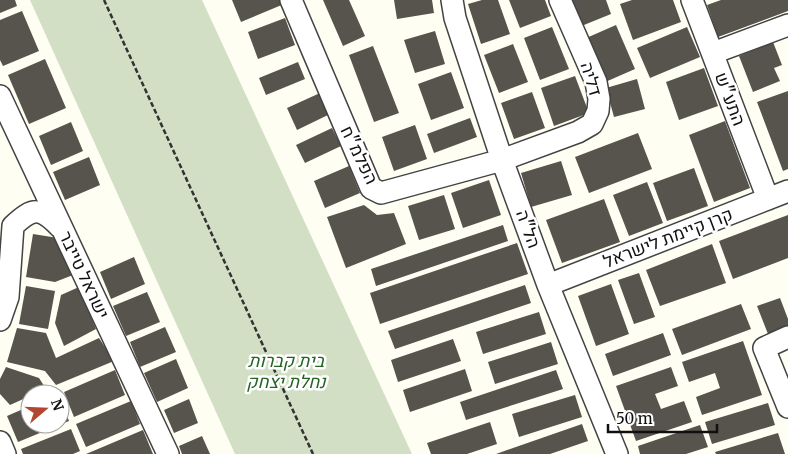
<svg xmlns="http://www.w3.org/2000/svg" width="788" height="454" font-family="Merriweather,Heebo,serif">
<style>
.cemetery{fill:#d2dfc5}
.building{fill:#57534d}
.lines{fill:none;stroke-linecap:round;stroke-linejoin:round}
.minor-casing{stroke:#434343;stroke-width:24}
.path{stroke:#323232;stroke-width:2.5;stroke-dasharray:5 2.5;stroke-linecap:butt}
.minor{stroke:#fff;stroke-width:21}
.labels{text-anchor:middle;stroke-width:5;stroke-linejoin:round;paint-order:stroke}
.street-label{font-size:18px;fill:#101010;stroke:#fff}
.park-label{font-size:18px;font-style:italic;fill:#266325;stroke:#fff}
</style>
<rect width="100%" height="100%" fill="#fefef3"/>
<!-- cemetery -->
<path class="cemetery" d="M30,0H202L412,454H235Z"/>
<!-- building -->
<path class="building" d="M0,0H15L17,6L0,13Z
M232,0H282L284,4L241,22Z
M323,0H349L365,36L343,46Z
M394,0H432L434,13L397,19Z
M482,0H498L510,34L481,44L468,4Z
M509,0H545L551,16L520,28Z
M568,0H606L611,14L579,27Z
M632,0H673L681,22L633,40L620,4Z
M721,0H788V11L718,37L707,5Z
M22,11L39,51L3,66L0,60V20Z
M285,18L295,45L258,59L248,32Z
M616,25L635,69L603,83L584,39Z
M552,27L569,69L540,80L524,38Z
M687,27L700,57L650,78L637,48Z
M435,31L445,64L415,73L404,40Z
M773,42L782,65L774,68L780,81L753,92L739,56Z
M513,44L528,82L499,93L484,55Z
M373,46L399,113L374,122L349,55Z
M45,59L66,108L29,124L8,75Z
M298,62L305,79L266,95L259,78Z
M704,68L718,106L679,120L666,82Z
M451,72L464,108L431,120L418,84Z
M575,76L589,113L554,126L541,88Z
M637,79L645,109L614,117L606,88Z
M788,91V169L783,171L757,102Z
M532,92L545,128L514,139L501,103Z
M320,93L330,114L297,130L287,108Z
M470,118L477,137L434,153L427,134Z
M725,121L750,188L714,202L689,135Z
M71,122L83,151L51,165L39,136Z
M415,125L427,159L394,171L382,137Z
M332,128L341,146L305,163L296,145Z
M638,133L652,169L589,193L575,157Z
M89,157L100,185L65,200L53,172Z
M561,161L572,195L531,207L521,173Z
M349,166L360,193L325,208L314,181Z
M694,168L708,206L667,221L653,183Z
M489,180L501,215L463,228L451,193Z
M647,182L663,223L629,236L613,195Z
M444,195L455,229L419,240L408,206Z
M604,199L620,242L562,263L546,220Z
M364,205L377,215L394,213L406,244L346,268L327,217Z
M788,215V258L733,279L719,241Z
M503,225L508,241L376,286L371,269Z
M33,234L58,238L73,275L55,282L26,277Z
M517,243L528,274L380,324L370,293Z
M712,244L726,283L660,306L646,270Z
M134,257L145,284L111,299L100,272Z
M639,273L655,317L634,324L618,280Z
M611,284L629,334L596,346L578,296Z
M525,285L531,303L395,349L388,331Z
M26,286L55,291L48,329L19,324Z
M79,287L96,329L64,346L55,323L61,295Z
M147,292L160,322L126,336L113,306Z
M780,298L788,319V327L768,334L757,306Z
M741,304L751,329L682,355L672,329Z
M539,312L546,334L483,354L476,332Z
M165,327L176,352L140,367L130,342Z
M17,328L46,333L56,358L99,338L114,361L56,385L45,371L7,362Z
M663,333L671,355L613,376L605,354Z
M453,339L461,361L398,382L391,360Z
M743,341L762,395L702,415L696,397L720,388L715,373L689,382L682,362Z
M551,342L558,364L495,384L488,362Z
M176,359L188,388L157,402L144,373Z
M6,367L39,378L46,389L35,394H30V396L10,405L0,394V379Z
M671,367L678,386L655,394L661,409L684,401L692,422L636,441L616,386Z
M465,369L472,391L410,412L403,390Z
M115,370L125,395L74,417L64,392Z
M556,370L563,389L466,420L460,402Z
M575,395L582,417L519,437L512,414Z
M60,398L69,421L18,442L7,416L30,406V424H60Z
M189,399L198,423L174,433L164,410Z
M131,401L140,424L86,447L76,424Z
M768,403L775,425L712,444L705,422Z
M490,422L497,444L467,454H431L427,443Z
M582,424L588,441L550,454H496Z
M700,425L708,447L686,454H640L638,446Z
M71,429L80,451L73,454H23L21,449Z
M143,430L153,454H86Z
M778,433L785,454H716L715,452Z
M202,436L210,454H182L179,446Z"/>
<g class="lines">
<defs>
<path id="minor" d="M291,0L371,188L381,193L502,160L578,132L592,124L598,111L599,99L596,82L560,0
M452,0L455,18L502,160L548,285L617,454
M692,0L768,199
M713,53L788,25
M0,96L168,454
M548,285L788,191
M0,320L8,297L13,226C33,207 40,207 60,227
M788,337L764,348L788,407
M0,442L5,454"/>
</defs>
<!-- minor casing -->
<use href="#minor" class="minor-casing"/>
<!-- path -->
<path class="path" d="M104,0L313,454"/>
<!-- minor -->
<use href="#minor" class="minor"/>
</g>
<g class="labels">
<!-- street labels -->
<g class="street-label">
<text transform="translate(591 79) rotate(73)" y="6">דליה</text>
<text transform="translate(730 99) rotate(69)" y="6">התע"ש</text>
<text transform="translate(359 155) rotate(64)" y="6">הפלמ"ח</text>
<text transform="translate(528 229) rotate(70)" y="6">הל"ה</text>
<text transform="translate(668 238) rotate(-21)" y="6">קרן קיימת לישראל</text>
<text transform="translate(84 275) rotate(65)" y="6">ישראל טייבר</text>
</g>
<!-- park labels -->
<g class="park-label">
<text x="286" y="367">בית קברות<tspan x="286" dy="21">נחלת יצחק</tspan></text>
</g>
</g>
<!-- north arrow -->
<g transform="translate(45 409) rotate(71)"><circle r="24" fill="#ffffff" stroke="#9f9f9f"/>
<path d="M0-4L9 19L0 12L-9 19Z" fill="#b44533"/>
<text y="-8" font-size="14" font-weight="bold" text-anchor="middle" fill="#101010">N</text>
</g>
<!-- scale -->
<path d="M608 424v8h109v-8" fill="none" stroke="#101010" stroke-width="2.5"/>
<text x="616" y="424" font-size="15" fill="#101010" stroke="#ffffff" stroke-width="4" paint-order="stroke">50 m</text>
</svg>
